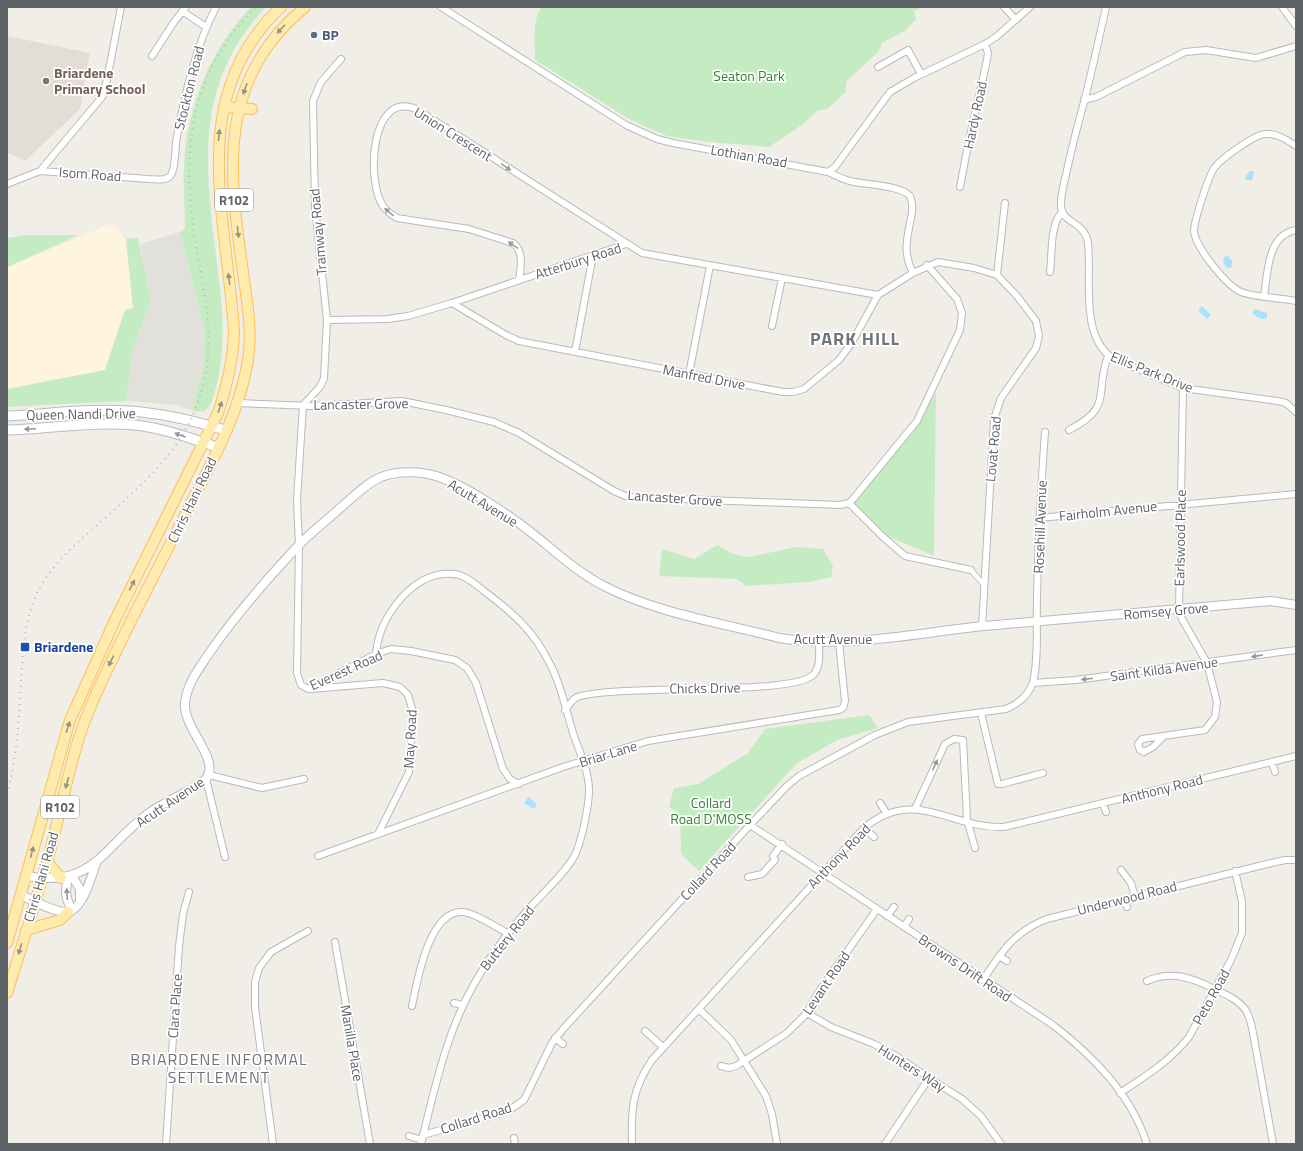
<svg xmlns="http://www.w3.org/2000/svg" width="1303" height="1151" font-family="'Titillium Web',sans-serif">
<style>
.commercial{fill:#fff5de}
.industrial{fill:#e2e0db}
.education{fill:#e2ddd5}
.green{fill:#c5ebc2}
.water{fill:#a9e1ff}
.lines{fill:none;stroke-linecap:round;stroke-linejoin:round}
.pedestrian-casing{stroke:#b7babe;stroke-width:6}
.minor-casing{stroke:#b7babe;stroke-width:8}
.tertiary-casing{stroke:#b7babe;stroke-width:10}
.secondary-casing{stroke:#b8bcc1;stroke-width:11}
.primary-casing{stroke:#fec054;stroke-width:12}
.pedestrian{stroke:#fff;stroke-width:4.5}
.minor{stroke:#fff;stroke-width:6}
.tertiary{stroke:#fff;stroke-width:8}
.secondary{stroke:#fff;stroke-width:9}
.primary{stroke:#ffebae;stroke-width:10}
.rail{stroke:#b6b7b8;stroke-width:2;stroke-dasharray:1 5;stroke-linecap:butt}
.oneway{fill:#969380}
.oneway2{fill:#969a9d}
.service-dot{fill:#5c6f8a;stroke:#fff;stroke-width:1.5}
.education-dot{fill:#8d6e63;stroke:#fff;stroke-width:1.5}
.transit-dot{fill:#1a4fb4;stroke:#fff;stroke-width:1.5}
.labels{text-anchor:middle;stroke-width:3.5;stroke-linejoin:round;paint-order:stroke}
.shield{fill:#fff;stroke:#8e9295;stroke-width:1}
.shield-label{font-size:13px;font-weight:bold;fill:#5e6368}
.service-label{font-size:14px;font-weight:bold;fill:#4e5e75;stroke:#fff;text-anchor:start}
.education-label{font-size:14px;font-weight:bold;fill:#785e54;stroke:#fff;text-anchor:start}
.park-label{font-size:14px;fill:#30872e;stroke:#fff}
.street-label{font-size:14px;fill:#5e6368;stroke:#fff}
.transit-label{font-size:14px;font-weight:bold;fill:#164399;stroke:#fff;text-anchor:start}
.quarter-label{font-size:16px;letter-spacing:1px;fill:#6f767a;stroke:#fff}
.district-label{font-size:18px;font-weight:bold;letter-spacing:1px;fill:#6f767a;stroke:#fff}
</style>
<rect width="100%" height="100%" fill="#f1eee7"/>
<!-- commercial -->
<path class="commercial" d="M112,223L126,239L133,309L125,310L105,370L7,389V268Z"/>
<!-- industrial -->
<path class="industrial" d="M180,232L205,333L203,371L192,410L177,405L126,401L133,348L151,300L140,244Z"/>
<!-- education -->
<path class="education" d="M7,36L90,53L80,109L25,161L7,152Z"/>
<!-- green -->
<path class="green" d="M251,7H266C193,84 205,167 217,263C223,309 227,350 214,395C210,408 206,415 192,410L203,371L205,333L180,232L185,229C185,209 183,188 184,168C186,108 210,50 251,7Z
M542,7H923L914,11L916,19L905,31L882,43L879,51L846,82V92L827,109L817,111L803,124L769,147L709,142L667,136L629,119L535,60C535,46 532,17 542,7Z
M27,235H79L7,267V238Z
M138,238L151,300L133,348L126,401L7,407V389L105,370L125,310L133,308L126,239Z
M936,392L934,556L889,537L854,503L915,429Z
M717,545L733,554L749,557L797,547L823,549L833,566L831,577L809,582L746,586L737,579L659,576L662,549L694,559Z
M869,715L878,728L837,740L796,764L699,871L681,854L680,813L669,807L674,788L698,784L748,753L765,729Z"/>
<!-- water -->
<path class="water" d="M1250,171H1254L1252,180H1246L1245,177Z
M1228,256L1232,261V267L1227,268L1223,262L1224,257Z
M1202,306L1211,315L1207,319L1198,310Z
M1255,309L1267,313V318L1262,319L1252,314Z
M528,797L537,804L534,809L524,803Z"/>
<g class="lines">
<defs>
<path id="pedestrian" d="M971,570L985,586"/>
<path id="minor" d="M441,7L626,125L657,139L673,143L828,172L835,167L890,92L914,78L985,44L996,37L1030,7
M1004,7L1016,20
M1106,7C1099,39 1092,71 1084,102C1078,124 1072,147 1067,170C1065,181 1061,192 1061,203C1059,224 1085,220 1088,243C1092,277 1079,338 1114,359L1183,388L1278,401L1286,403L1296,412
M1282,7L1296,26
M182,11L206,27
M152,56L174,22L186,7
M878,67L908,50L921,74
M1084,100L1096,97L1185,52L1206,50L1256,58L1296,46
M1296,146C1287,140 1277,133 1265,134C1254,135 1222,158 1215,167C1209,174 1194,221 1194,231C1195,247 1225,283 1239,291C1249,297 1282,298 1296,301
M40,171L102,97L107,80L121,7
M828,172C835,175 842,179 850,181C865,185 900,185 910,196C919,217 896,241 913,273
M7,184L40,171L148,179C155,179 166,182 171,175C176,167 175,145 177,136C185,94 196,45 216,7
M960,187L967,150L987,60L988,53L985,44
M1050,272C1052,257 1050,222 1062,213
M997,275L1005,203
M519,280C521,268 524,251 513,243L469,229L397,218C392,215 387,212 383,206C366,182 370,87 418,110L642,253L878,295
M1264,296C1268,272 1267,235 1296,230
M452,303L506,335L519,341L783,392H793L804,389L839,360L851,344L878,295L913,273L938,262L974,268L997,275L1017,296L1036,321L1039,336L1036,348L1001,398L994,419L982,627
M327,320L388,319L408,316L452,303L626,244
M772,326L782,278
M575,352L593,255
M689,374L710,266
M238,403L313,406L402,401L446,410L494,422L519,433L614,491L628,497L840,505L849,503L853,499L917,421L960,330L962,313L957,299L927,265
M303,405L297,500L299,545L297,673L301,685L308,689L376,654L391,649L411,651L455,660L467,668L476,683L503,769L510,779L519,784
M303,405L320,387L324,378L327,320L315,207L313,101L321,82L341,59
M1069,430C1114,407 1094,394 1108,356
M849,503L882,536L905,556L971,570
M1039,518L1296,494
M376,654C378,629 389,610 407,592C420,580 436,572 454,574C465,575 475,584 484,591C513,613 534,631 550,664C562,686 566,712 574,736C580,753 590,774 589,793C588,810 582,839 575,855C565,873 548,888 534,903C510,929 490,955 473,986C446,1034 434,1091 421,1144
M1033,683L1076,680L1296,650
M311,689L383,683L400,687L408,695L413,712L409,772L378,834
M565,710L573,700L577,697C620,683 795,697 814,674C821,666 819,652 819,642
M981,713L998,784H1002L1043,773
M1163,737L1153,747L1144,752L1140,750L1138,744L1142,739L1205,730L1215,717L1217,702L1207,663L1182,619L1179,609L1183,388
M1272,762L1275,772
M209,775L262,788L304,779
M206,779L225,857
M880,803L887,814
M1103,804L1106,812
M915,809L945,744L954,739L963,740L967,819L975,848
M750,825L1053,1025C1093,1056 1131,1094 1147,1144
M864,828L874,837
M318,856L563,767L648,741L839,710L843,708L845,701L839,642
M1121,870L1131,883L1135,897
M748,877L762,874L775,860L773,856L782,844
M1124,899L1127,907
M887,916L894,907
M904,927L909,919
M335,942L370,1144
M999,956L1007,961
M983,980C1001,952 1015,931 1047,919L1267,864L1285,860H1296
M1147,981C1171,970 1193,978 1214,989C1225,994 1237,999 1245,1009C1251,1017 1252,1029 1254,1038L1273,1144
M454,1003L462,1005
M412,1006C417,982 429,909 463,912C475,913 496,927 507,933
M699,1009L731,1040L766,1096L772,1114L777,1144
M807,1013L831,1027L874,1044L896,1056L943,1087L962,1099L981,1116L1001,1144
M645,1031L663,1047
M555,1038L563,1044
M721,1066L729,1068L736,1066L787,1033L807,1013L818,993L877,909
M1120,1093C1146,1076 1170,1061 1189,1037L1231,960L1242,933V901L1235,871
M423,1135L501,1113L511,1109L524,1100L552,1043L564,1028L750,825L787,786L799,776L875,735L908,722L1006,709C1018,704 1029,695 1033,682C1039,658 1036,625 1037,600C1038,544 1041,488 1045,432
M409,1136L422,1140
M514,1138L515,1144
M166,1144L179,946L183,914L189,892
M273,1144L255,1007V982L259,968L271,952L308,931
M632,1144C631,1110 632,1089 652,1060L864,828C915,786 950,829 1004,827L1296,756
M885,1144L929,1078"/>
<path id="tertiary" d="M26,876C95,888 101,848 149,813C167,800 189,793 206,779C221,759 183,729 185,703C187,684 198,670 208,655C234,617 266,580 298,546C310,533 325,522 338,510C351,499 365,484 381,477C399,470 424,471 442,478C471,489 512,517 537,537C559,555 579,573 604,586C656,613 722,623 779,638C847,649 915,633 984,626C1079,617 1175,610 1271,601L1296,605
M72,876L80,889V901
M68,877C65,890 65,898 72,910
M21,895C32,900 55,913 67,912C83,910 92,875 96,863"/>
<path id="secondary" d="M7,416C48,414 89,408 129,411C161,413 195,421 225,430
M7,430C49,429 93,421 135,425C163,428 190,438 217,447"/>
<path id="primary" d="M224,107L252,109
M47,862L61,878
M26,930L60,920L68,912
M7,943L70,720L115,620L218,413C227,386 233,361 234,333C228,219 184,97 281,7
M7,993C22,946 37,898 50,851C63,803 71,753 90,708C120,638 157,571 191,503C214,458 240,411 248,360C253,329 246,296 242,265C228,165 219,78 305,7"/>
</defs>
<!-- pedestrian casing -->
<use href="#pedestrian" class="pedestrian-casing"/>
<!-- minor casing -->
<use href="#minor" class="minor-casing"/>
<!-- tertiary casing -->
<use href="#tertiary" class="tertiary-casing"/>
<!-- secondary casing -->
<use href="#secondary" class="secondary-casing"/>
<!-- primary casing -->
<use href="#primary" class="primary-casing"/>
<!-- pedestrian -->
<use href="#pedestrian" class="pedestrian"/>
<!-- minor -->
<use href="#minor" class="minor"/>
<!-- tertiary -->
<use href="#tertiary" class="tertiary"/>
<!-- secondary -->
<use href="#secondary" class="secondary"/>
<!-- primary -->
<use href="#primary" class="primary"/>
<!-- rail -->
<path class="rail" d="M7,794C17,757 19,719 21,681C23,651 24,619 38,591C52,565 74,545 96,526C145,482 191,446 205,377C214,335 204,293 197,251C181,159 185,77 256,7"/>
</g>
<!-- one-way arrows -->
<defs><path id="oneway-solid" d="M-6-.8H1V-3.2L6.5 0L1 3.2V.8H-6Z"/></defs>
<g class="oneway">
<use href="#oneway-solid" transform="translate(281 29) rotate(134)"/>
<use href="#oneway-solid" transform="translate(245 89) rotate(109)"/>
<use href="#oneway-solid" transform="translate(219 135) rotate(-84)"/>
<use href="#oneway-solid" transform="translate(238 232) rotate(84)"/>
<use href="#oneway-solid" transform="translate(229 279) rotate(-97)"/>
<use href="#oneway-solid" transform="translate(220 407) rotate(-71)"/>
<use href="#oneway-solid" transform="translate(132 585) rotate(-63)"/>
<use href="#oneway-solid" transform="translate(111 661) rotate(116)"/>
<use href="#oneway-solid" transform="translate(68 727) rotate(-72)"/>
<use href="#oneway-solid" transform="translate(67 783) rotate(106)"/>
<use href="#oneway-solid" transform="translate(32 852) rotate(-75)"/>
<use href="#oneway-solid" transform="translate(20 949) rotate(106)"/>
</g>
<g class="oneway2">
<use href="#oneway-solid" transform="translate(506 167) rotate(34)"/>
<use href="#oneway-solid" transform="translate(389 212) rotate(-140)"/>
<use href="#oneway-solid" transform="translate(513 245) rotate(-145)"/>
<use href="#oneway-solid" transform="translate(30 429) rotate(177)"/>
<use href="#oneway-solid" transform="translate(180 435) rotate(-160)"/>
<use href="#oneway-solid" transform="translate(1257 656) rotate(171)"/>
<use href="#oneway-solid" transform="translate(1087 679) rotate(173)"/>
<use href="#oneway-solid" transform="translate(935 765) rotate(-66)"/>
<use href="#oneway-solid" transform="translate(67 894) rotate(-93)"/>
</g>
<!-- markers -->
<circle class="service-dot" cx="314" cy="35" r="4"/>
<circle class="education-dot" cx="46" cy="81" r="4"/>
<rect class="transit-dot" x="20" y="642" width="10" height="10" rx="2"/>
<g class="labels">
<!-- shield labels -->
<g class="shield">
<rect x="215" y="189" width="38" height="22" rx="3"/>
<rect x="41" y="796" width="38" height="22" rx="3"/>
</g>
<g class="shield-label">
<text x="234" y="205">R102</text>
<text x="60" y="812">R102</text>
</g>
<!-- service labels -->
<g class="service-label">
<text x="322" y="40">BP</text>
</g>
<!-- education labels -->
<g class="education-label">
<text x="54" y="78">Briardene<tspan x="54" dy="16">Primary School</tspan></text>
</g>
<!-- park labels -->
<g class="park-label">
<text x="749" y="81">Seaton Park</text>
<text x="711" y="808">Collard<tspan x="711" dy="16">Road D'MOSS</tspan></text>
</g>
<!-- street labels -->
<g class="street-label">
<text transform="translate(189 88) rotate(-76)" y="5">Stockton Road</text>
<text transform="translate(975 115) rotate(-78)" y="5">Hardy Road</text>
<text transform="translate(453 134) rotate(32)" y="5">Union Crescent</text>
<text transform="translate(749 156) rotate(10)" y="5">Lothian Road</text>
<text transform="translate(90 174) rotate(4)" y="5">Isom Road</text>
<text transform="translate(318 232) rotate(-95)" y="5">Tramway Road</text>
<text transform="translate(578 261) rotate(-18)" y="5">Atterbury Road</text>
<text transform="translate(1152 372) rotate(22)" y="5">Ellis Park Drive</text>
<text transform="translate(704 377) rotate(11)" y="5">Manfred Drive</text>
<text transform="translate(361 404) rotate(-1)" y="5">Lancaster Grove</text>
<text transform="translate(81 414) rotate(-1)" y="5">Queen Nandi Drive</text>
<text transform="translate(993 449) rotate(-85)" y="5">Lovat Road</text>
<text transform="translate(675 498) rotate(4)" y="5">Lancaster Grove</text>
<text transform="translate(192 500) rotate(-64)" y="5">Chris Hani Road</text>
<text transform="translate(483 503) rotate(31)" y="5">Acutt Avenue</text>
<text transform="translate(1108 511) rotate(-6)" y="5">Fairholm Avenue</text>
<text transform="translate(1040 527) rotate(-88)" y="5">Rosehill Avenue</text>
<text transform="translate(1180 538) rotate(-89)" y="5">Earlswood Place</text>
<text transform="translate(1166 611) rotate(-5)" y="5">Romsey Grove</text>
<text x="833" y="644">Acutt Avenue</text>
<text transform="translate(1164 669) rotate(-8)" y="5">Saint Kilda Avenue</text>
<text transform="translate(346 670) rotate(-24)" y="5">Everest Road</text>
<text transform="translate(705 688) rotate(-1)" y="5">Chicks Drive</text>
<text transform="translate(410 739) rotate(-87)" y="5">May Road</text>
<text transform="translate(608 754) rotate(-17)" y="5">Briar Lane</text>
<text transform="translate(1162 789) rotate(-14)" y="5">Anthony Road</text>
<text transform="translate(170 802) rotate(-34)" y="5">Acutt Avenue</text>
<text transform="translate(839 856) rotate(-46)" y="5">Anthony Road</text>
<text transform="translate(708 871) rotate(-47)" y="5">Collard Road</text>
<text transform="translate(41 877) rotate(-74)" y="5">Chris Hani Road</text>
<text transform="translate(1127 898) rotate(-14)" y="5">Underwood Road</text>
<text transform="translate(507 938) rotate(-52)" y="5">Buttery Road</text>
<text transform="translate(965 968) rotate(34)" y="5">Browns Drift Road</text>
<text transform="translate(826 983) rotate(-56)" y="5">Levant Road</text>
<text transform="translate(1211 997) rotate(-61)" y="5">Peto Road</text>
<text transform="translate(175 1006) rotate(-86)" y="5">Clara Place</text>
<text transform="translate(352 1043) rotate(80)" y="5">Manilla Place</text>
<text transform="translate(912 1068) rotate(32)" y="5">Hunters Way</text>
<text transform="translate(476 1118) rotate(-18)" y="5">Collard Road</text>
</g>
<!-- transit labels -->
<g class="transit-label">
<text x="34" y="652">Briardene</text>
</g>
<!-- quarter labels -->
<g class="quarter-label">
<text x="219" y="1065">BRIARDENE INFORMAL<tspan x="219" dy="18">SETTLEMENT</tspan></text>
</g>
<!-- district labels -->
<g class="district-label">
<text x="855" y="345">PARK HILL</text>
</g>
</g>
<!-- border -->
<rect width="1303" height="1151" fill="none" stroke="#5e6368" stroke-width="16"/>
</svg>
